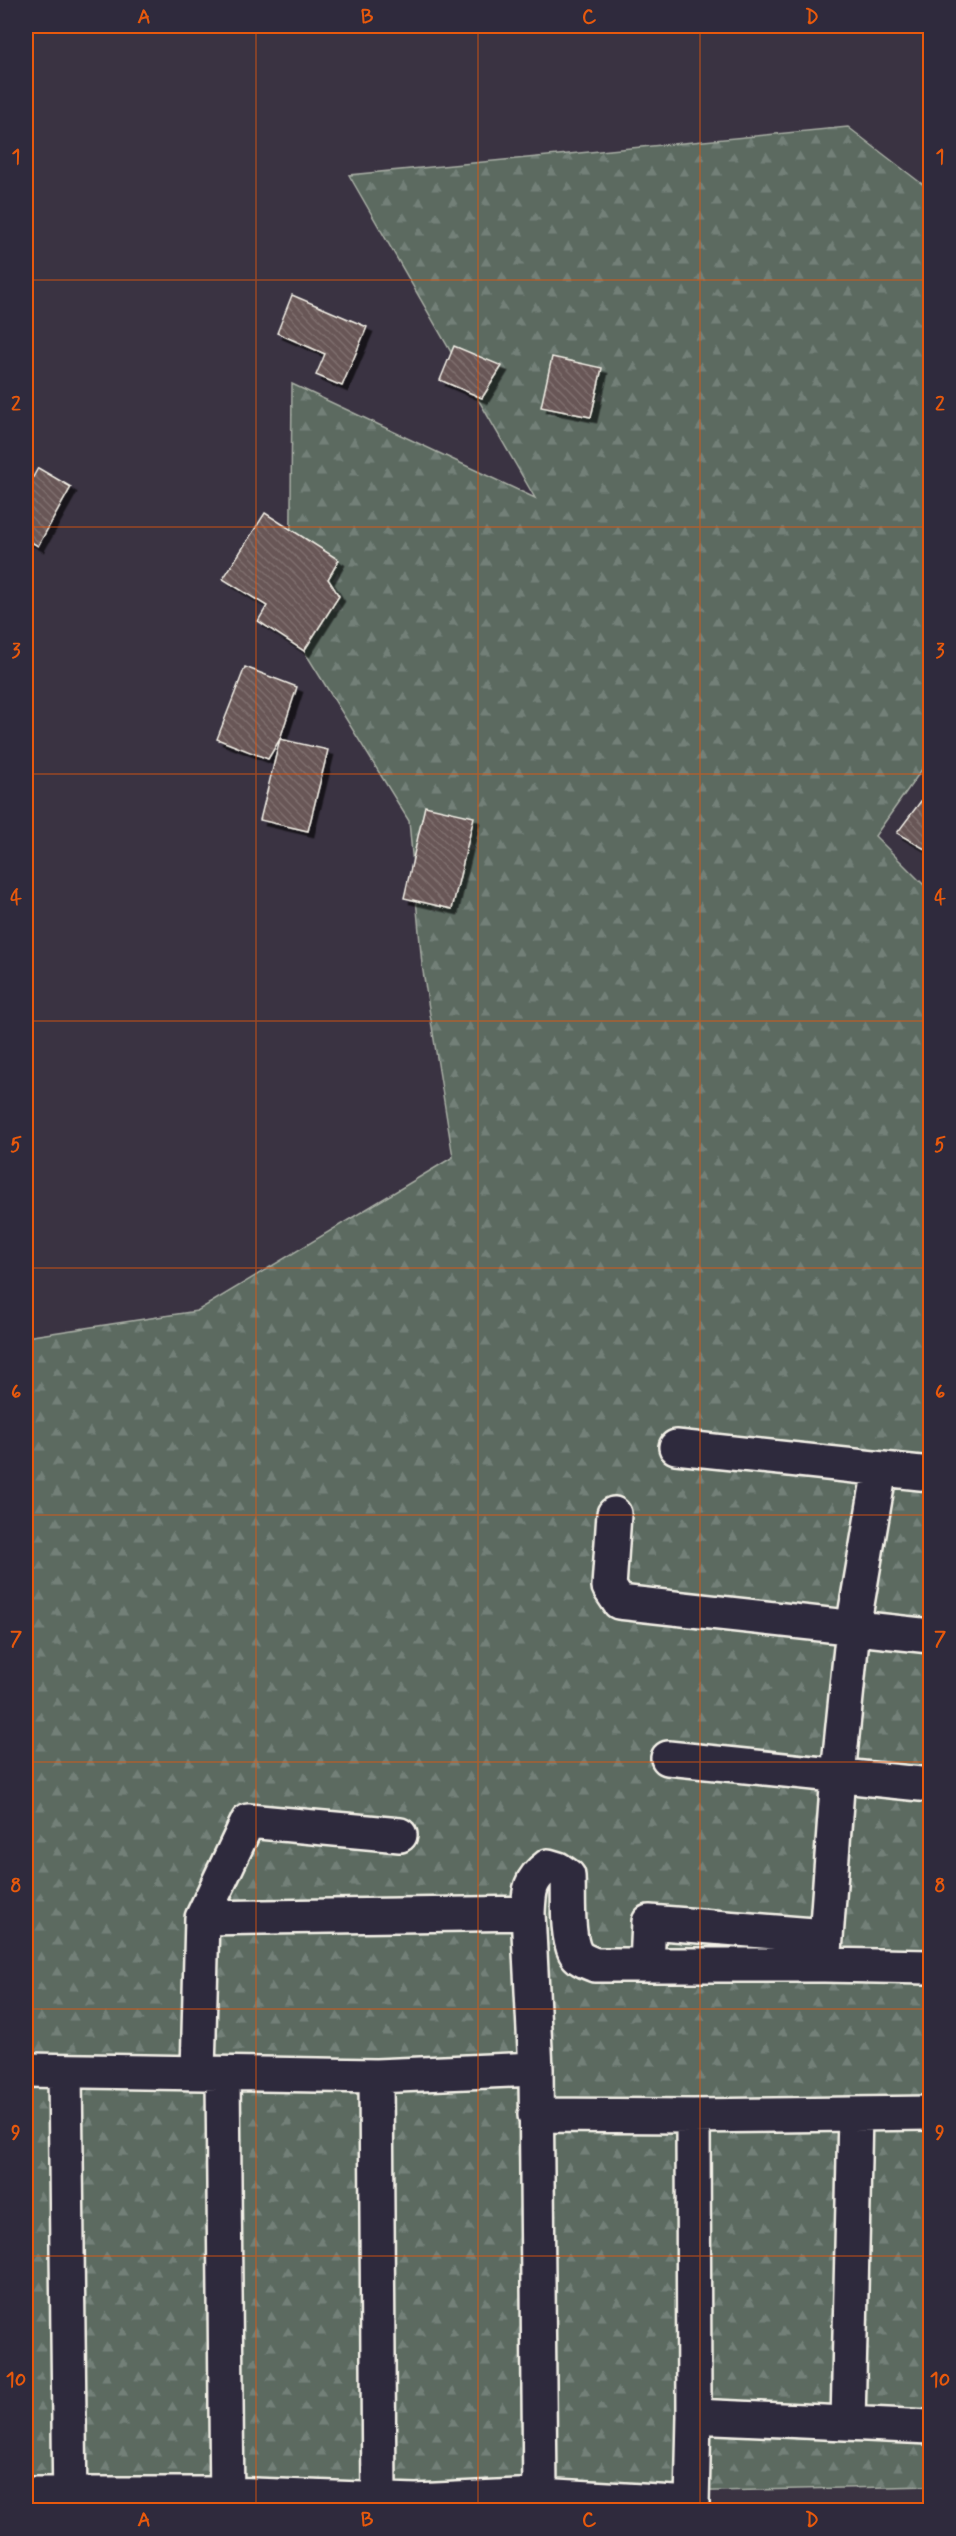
<svg xmlns="http://www.w3.org/2000/svg" width="956" height="2536" font-family="Mynerve,sans-serif">
<style>
.forest{fill:url(#forest-firs);stroke:#a8aea4;stroke-width:1.5}
.building{fill:url(#building-back-hatch);stroke:#f4f1e8;stroke-width:1.5;filter:url(#shadow)}
.lines{fill:none;stroke-linecap:round;stroke-linejoin:round}
.minor-casing{stroke:#f4f1e8;stroke-width:38}
.minor{stroke:#2f2a3d;stroke-width:33}
.grid{fill:none;stroke:#e8590c;stroke-width:1.5;stroke-opacity:0.55}
.neatline{fill:none;stroke:#e8590c;stroke-width:2}
.grid-label{font-size:20px;text-anchor:middle;font-weight:bold;fill:#e8590c}
</style>
<defs>
<pattern id="forest-firs" width="22" height="20" patternUnits="userSpaceOnUse" patternTransform="scale(1.5)"><rect width="22" height="20" fill="#5b6a61"/><path d="M5 1l3.5 6h-7zM16 11l3.5 6h-7z" fill="#738078"/></pattern>
<pattern id="building-back-hatch" width="6" height="6" patternUnits="userSpaceOnUse" patternTransform="scale(1.5)"><rect width="6" height="6" fill="#685656"/><path d="M-1 5l2 2M0 0l6 6M5-1l2 2" fill="none" stroke="#7e6f6e"/></pattern>
<filter id="shadow"><feDropShadow dx="5.5" dy="5.5" stdDeviation="0" flood-color="#0009"/></filter>
</defs>
<rect width="100%" height="100%" fill="#3a3342"/>
<filter id="ink" filterUnits="userSpaceOnUse"><feTurbulence type="fractalNoise" baseFrequency=".0167" numOctaves="2"/><feDisplacementMap in="SourceGraphic" scale="12" xChannelSelector="R" yChannelSelector="G"/><feConvolveMatrix kernelMatrix="1 2 1 2 8 2 1 2 1" color-interpolation-filters="sRGB"/></filter>
<g filter="url(#ink)">
<!-- forest -->
<path class="forest" d="M848,127L930,190V758L875,836L930,891V2486L540,2495L152,2510L26,2483V1337L197,1311L453,1157L422,965L409,821L290,628L292,384L535,498L349,175Z"/>
<!-- building -->
<path class="building" d="M292,295L367,327L342,386L316,375L325,354L277,333Z
M454,346L502,366L482,398L440,380Z
M552,357L602,368L591,417L541,407Z
M38,468L71,487L38,546L26,539V490Z
M265,513L339,560L328,579L339,596L304,651L258,621L267,606L223,579Z
M245,667L297,687L280,739L268,759L217,739Z
M280,739L328,750L308,831L260,820Z
M930,789V852L897,833Z
M425,806L474,817L452,909L404,898Z"/>
<g class="lines">
<defs>
<path id="minor" d="M676,1447L930,1474
M614,1514L609,1587L619,1602L930,1636
M668,1758L930,1785
M202,1918L528,1913
M647,1964L649,1922L826,1936
M824,1965L838,1775L853,1628L880,1469
M26,2070L376,2076L536,2069
M65,2071L70,2510
M198,2072L202,1918L248,1821L400,1835
M223,2074L227,2510
M535,2115L693,2116L930,2113
M694,2416L930,2427
M848,2423L855,2114
M26,2494H226L416,2501L540,2495L692,2504V2510
M540,2495L536,2069L528,1913C529,1891 529,1880 548,1866L558,1869L568,1876C569,1897 566,1934 575,1952C579,1960 588,1962 595,1965H824L930,1967
M358,2500L379,2498L376,2076
M692,2504L694,2416L693,2116"/>
</defs>
<!-- minor casing -->
<use href="#minor" class="minor-casing"/>
<!-- minor -->
<use href="#minor" class="minor"/>
</g>
</g>
<!-- grid -->
<path class="grid" d="M256,26V2510M478,26V2510M700,26V2510M26,280H930M26,527H930M26,774H930M26,1021H930M26,1268H930M26,1515H930M26,1762H930M26,2009H930M26,2256H930"/>
<!-- margin -->
<rect width="956" height="2536" fill="none" stroke="#2f2a3d" stroke-width="66"/>
<rect x="33" y="33" width="890" height="2470" class="neatline"/>
<g class="grid-label">
<text x="144" y="23">A</text>
<text x="367" y="23">B</text>
<text x="589" y="23">C</text>
<text x="812" y="23">D</text>
<text x="16" y="163">1</text>
<text x="940" y="163">1</text>
<text x="16" y="410">2</text>
<text x="940" y="410">2</text>
<text x="16" y="657">3</text>
<text x="940" y="657">3</text>
<text x="16" y="904">4</text>
<text x="940" y="904">4</text>
<text x="16" y="1151">5</text>
<text x="940" y="1151">5</text>
<text x="16" y="1398">6</text>
<text x="940" y="1398">6</text>
<text x="16" y="1645">7</text>
<text x="940" y="1645">7</text>
<text x="16" y="1892">8</text>
<text x="940" y="1892">8</text>
<text x="16" y="2139">9</text>
<text x="940" y="2139">9</text>
<text x="16" y="2386">10</text>
<text x="940" y="2386">10</text>
<text x="144" y="2526">A</text>
<text x="367" y="2526">B</text>
<text x="589" y="2526">C</text>
<text x="812" y="2526">D</text>
</g>
</svg>
